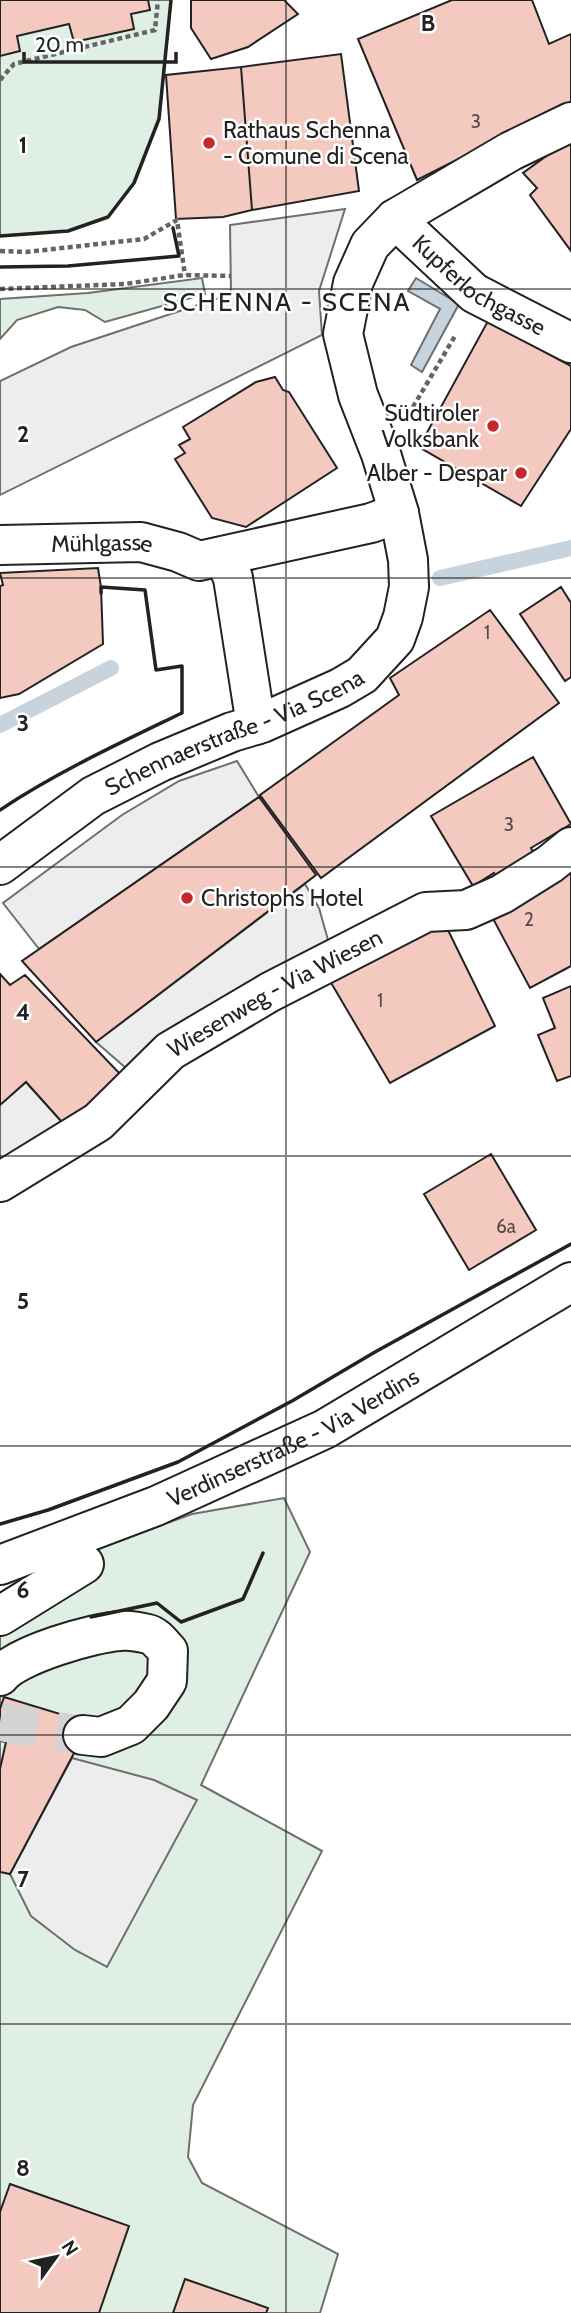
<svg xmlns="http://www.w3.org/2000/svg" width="571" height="2313" font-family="Cabin,sans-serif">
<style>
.green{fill:#e0efe3;stroke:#6f6f6f;stroke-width:2}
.parking{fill:#ededed;stroke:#6f6f6f;stroke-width:2}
.water{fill:#c7d3dd;stroke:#6f6f6f;stroke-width:2}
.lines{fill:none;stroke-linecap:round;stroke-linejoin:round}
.stream{stroke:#c7d3dd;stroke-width:16}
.building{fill:#f3c9c0;stroke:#222;stroke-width:2}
.minor-tunnel{stroke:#d3d3d3;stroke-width:38;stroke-dasharray:38 19;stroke-linecap:butt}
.minor-casing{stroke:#222;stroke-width:42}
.path{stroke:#646464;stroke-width:4.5;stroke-dasharray:5 3.5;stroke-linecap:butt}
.minor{stroke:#fff;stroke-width:38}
.wall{stroke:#222;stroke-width:3.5}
.grid{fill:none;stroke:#222;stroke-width:2;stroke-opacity:0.55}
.poi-dot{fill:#c62828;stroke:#fff;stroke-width:2.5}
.labels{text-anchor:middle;stroke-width:5;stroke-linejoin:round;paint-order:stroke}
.number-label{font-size:19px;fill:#564c4a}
.poi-label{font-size:23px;fill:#222;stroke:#fff;text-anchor:start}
.street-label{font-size:23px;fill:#222;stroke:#fff}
.quarter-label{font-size:26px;letter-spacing:2px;fill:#222;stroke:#fff}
.grid-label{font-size:23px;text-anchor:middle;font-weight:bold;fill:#222;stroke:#fff;stroke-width:5;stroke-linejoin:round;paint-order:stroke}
</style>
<rect width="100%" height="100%" fill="#fff"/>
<!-- green -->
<path class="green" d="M0,0H171L159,119L134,183L108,217L68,231L0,236Z
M202,278L205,294L105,322L85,310L58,307L17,320L0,339V299L88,293Z
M284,1498L310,1552L201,1785L322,1851L193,2105L188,2157L202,2183L338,2254L320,2313H0V1596L47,1567L192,1514Z"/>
<!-- parking -->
<path class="parking" d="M345,209L319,291L322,335L0,495V381L71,347L231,294L230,225Z
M237,761L259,797L39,949L3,903L122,815L179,781Z
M305,884L319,908L330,947L127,1069L96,1042Z
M26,1082L70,1131L0,1182V1105Z
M72,1758L154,1780L197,1800L107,1967L75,1950L31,1916L10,1874Z"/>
<!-- water -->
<path class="water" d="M416,278L459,304L422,372L411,365L440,309L408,291Z"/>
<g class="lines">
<!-- stream -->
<path class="stream" d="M440,578L571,548
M0,725L111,668"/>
</g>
<!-- building -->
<path class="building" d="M0,0H148L150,10L131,14L134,29L74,42L69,24L17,36L20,51L0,56Z
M191,0H284L298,14L248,47L211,59L191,28Z
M452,0H532L549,44L571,34V102L417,180L358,39Z
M341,54L359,191L252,210L241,67Z
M241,67L252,210L223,217L176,219L166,75Z
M571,138V251L530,195L537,188L523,173Z
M488,321L571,366V429L521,506L419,447Z
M275,377L283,390L289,392L337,468L246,527L212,518L175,459L185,453L179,445L190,439L183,427L256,382Z
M98,568L101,587L103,644L19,694L0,698V586L3,585L0,573Z
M561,587L571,603V677L565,681L520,614Z
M490,610L559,703L321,878L260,795L399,695L390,678Z
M533,757L571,824L531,848L539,861L500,884L494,873L473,886L431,816Z
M259,797L316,875L96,1042L22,961Z
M571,872V966L530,988L490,913Z
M445,924L495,1026L390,1083L330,981Z
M0,974L10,985L25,975L122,1076L70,1131L26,1082L0,1105Z
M571,986V1076L557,1081L538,1035L555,1028L543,998Z
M491,1154L536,1230L469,1270L424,1194Z
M4,1697L90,1723L10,1874L0,1872V1769L6,1742L0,1741V1709Z
M10,2184L129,2226L99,2313H0V2212Z
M185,2279L268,2308L266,2313H173Z"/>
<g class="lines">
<!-- minor-tunnel -->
<path class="minor-tunnel" d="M0,1722L83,1735"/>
<defs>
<g id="minor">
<path id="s1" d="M395,219L474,293L571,343"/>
<path id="s2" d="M0,545L141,542L178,552L199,561L371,523L399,513"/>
<path d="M224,556L233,578L256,725"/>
<path id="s3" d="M0,865L93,796L160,762L232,732L262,723L340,688L362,675L395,639L403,617L409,587L408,560L399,513L381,454L358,395L343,334L353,283L370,245L395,219L511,151L571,122"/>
<path id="s4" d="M0,1182L98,1122L170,1051L270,992L426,912L466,910L502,894L550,864L571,847"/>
<path id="s5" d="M0,1565L156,1506L325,1429L571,1282"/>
<path d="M0,1616L84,1564"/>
<path d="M0,1676C15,1655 95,1632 121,1631C129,1630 140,1632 148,1634C156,1636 162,1645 168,1651L167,1681L151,1705L131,1725L101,1737L83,1735"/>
</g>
</defs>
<!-- minor casing -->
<use href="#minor" class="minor-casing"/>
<!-- path -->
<path class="path" d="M0,80L14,64L155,30L158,0
M0,251L26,252L144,239L177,220L185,275
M0,289L125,284L185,275L231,276
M413,407L455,336"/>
<!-- minor -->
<use href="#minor" class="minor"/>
<!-- wall -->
<path class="wall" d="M0,236L68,231L108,217L134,183L159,119L171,0
M0,267L68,266L179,256L173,228
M0,810C57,772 120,743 182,713V666L156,670L145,590L101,587V593
M0,1524L48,1510L178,1462L292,1401L375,1352L571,1244
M91,1617L157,1603L181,1622L243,1599L263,1553"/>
</g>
<!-- grid -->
<path class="grid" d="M286,0V2313M0,289H571M0,578H571M0,867H571M0,1156H571M0,1446H571M0,1735H571M0,2024H571"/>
<!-- markers -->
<g class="poi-dot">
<circle cx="209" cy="143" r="7"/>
<circle cx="493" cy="426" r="7"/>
<circle cx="521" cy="473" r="7"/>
<circle cx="187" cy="898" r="7"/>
</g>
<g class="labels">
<!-- number labels -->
<g class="number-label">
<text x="476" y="128">3</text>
<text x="487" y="639">1</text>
<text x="509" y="831">3</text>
<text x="529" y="926">2</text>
<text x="380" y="1007">1</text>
<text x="506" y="1233">6a</text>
</g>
<!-- poi labels -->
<g class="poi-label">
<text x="223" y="138">Rathaus Schenna<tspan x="223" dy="26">- Comune di Scena</tspan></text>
<text x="479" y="421" text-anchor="end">Südtiroler<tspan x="479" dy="26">Volksbank</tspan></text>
<text x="507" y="481" text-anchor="end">Alber - Despar</text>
<text x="201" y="906">Christophs Hotel</text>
</g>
<!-- street labels -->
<g class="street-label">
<text dy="8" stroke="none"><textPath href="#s1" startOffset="108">Kupferlochgasse</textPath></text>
<text dy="8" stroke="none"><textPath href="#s2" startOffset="102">Mühlgasse</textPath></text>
<text dy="8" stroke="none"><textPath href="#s3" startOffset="271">Schennaerstraße - Via Scena</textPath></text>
<text dy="8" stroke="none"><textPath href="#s4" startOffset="336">Wiesenweg - Via Wiesen</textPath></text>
<text dy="8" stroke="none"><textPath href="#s5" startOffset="320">Verdinserstraße - Via Verdins</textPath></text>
</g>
<!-- quarter labels -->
<g class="quarter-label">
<text x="287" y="311">SCHENNA - SCENA</text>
</g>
</g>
<g class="grid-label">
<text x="428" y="31">B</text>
<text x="23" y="153">1</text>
<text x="23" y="442">2</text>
<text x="23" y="731">3</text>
<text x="23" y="1020">4</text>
<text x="23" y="1309">5</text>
<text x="23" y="1598">6</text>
<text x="23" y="1887">7</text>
<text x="23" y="2176">8</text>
</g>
<!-- north arrow -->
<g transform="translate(56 2257) rotate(57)" stroke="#ffffff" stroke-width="5" paint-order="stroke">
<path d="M0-5L12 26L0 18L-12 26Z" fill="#222222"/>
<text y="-10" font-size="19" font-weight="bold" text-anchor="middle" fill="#222222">N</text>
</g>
<!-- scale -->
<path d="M24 52v10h152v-10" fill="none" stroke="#222222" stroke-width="3.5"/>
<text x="35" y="52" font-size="21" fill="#222222" stroke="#ffffff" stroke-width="5" paint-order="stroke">20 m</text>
</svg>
